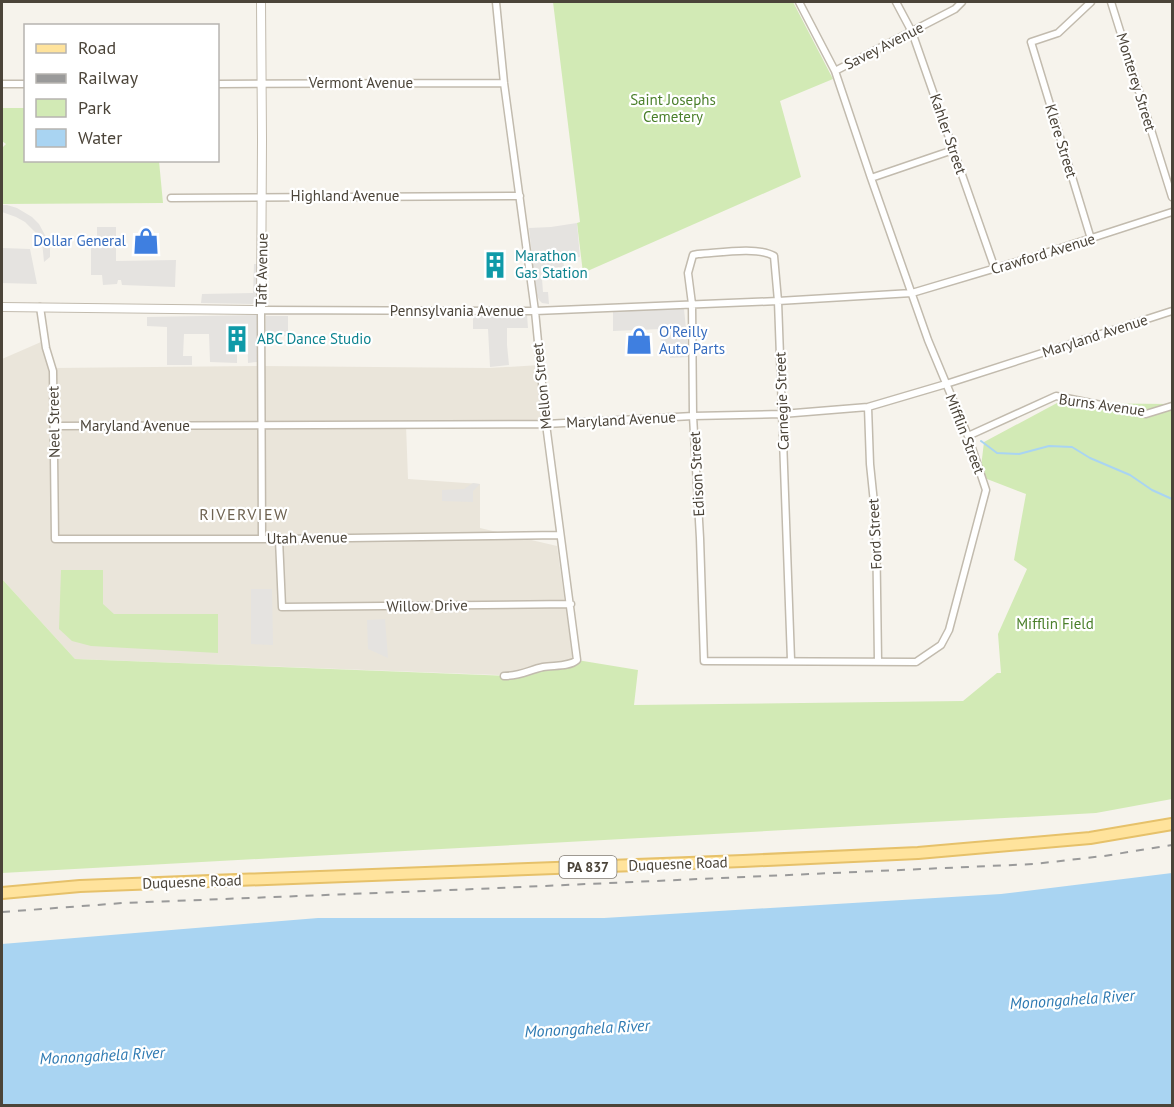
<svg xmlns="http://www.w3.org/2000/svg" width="1174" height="1107" font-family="'PT Sans',sans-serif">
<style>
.residential{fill:#eae5da}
.green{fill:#d2eab5}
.parking{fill:#e5e3e0}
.water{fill:#a9d4f2}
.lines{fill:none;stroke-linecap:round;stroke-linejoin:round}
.stream{stroke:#a9d4f2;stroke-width:2}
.minor-casing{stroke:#c2bbae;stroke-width:9}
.tertiary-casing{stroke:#c2bbae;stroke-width:10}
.primary-casing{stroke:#e6c16a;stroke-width:14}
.minor{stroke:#fff;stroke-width:6}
.tertiary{stroke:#fff;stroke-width:8}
.primary{stroke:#ffe39c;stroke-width:10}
.rail{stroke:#9a9a9a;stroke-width:2;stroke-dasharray:8 8;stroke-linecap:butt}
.labels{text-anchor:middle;stroke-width:4.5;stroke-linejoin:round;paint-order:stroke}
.shield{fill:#fff;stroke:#817c74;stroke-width:1.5}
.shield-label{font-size:14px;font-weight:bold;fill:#4b4439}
.street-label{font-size:15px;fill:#4b4439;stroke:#fff}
.park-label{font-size:15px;fill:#4a7f2a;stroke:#fff}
.shop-label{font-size:15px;fill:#366cbe;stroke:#fff;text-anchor:end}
.culture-label{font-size:15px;fill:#0d838f;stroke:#fff;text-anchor:start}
.neighbourhood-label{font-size:16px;letter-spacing:1.5px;fill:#6e6250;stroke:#fff}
.water-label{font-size:16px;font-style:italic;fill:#2e7ab2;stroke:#fff}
</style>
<rect width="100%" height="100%" fill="#f6f3ec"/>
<!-- residential -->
<path class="residential" d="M41,342L53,368L262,366L489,368L540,365L546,424L406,425L408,479L480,484V528L557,546L573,661L498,675L75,659L2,579V359Z"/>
<!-- green -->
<path class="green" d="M553,2H793L833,79L780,101L801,177L583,273L577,223L580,222Z
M2,108H25L26,160L159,161L163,203L2,204V148L6,144L2,141Z
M1057,403L1172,404V799L1096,813L2,873V579L75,659L512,676L577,660L638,670L634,705L963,701L997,673H1001L998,634L1027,569L1014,560L1026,494L987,479L981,467L984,442Z
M61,570H103V604L114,614H218V653L91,646L72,641L59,629Z"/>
<!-- parking -->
<path class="parking" d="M2,205H7L17,208L32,217L39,224L46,237L50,247V257L44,262L42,241L35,232L25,222L16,217L2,212Z
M577,223L580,257L563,258L564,267L547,268L546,266H541L543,292H548L549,304L542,303L539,300L536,293L529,228L551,227Z
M97,227H116V261L176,260L175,287L122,285L121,280H118L117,284L103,285L102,275H91V237L97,238Z
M2,248L30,249L37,284L2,283Z
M254,264H257L256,302L252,304L201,303L202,294L253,293Z
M684,309L689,357L670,358V351H662L661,329L613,331V310Z
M473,314L527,315L528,328H507V345L509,365L490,367L488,329H473Z
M257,315V362L248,363L247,329H228L227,349H237V363L210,362L209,334H184L183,356H192V365H167V327L147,326V317Z
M266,316H288V336H271V345L266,346Z
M473,483L480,484L473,491V502L442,501V490L464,489Z
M251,589H272L273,645L251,644Z
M385,619L388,658L368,649L367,620Z"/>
<!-- water -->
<path class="water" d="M1172,873V1105H2V944L318,918H604L1001,894Z"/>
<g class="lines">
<!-- stream -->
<path class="stream" d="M981,441L997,453L1019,454L1049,446L1072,447L1090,458L1130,475L1152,490L1172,499"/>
<defs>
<path id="minor" d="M496,2L504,83L535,311L546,424L577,660C569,667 554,665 543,667C529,670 521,676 504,676
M896,2L912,32L995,269
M1111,2L1172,197
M835,71L955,9L962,2
M2,84H26
M218,84L504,83
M871,178L953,150
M171,198L520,196
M1091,239L1031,42L1058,33L1091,2
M40,307L46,348L53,371L55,539H279L560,535
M868,407L870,464L876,522L878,661
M54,426L546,424L693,416L782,414L868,407L946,384L1172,311
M968,436L1056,396L1146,414L1172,406
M262,539L261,310L535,311L778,301L912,293L1033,257L1172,212
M279,539L282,607L571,604
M791,660L778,301L774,256C757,246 718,253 698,254L693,255L688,273L692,304L693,416L700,538L704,661L916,662L941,645L949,630L986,490L968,436L928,340L871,178L835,71L799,2"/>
<path id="tertiary" d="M2,307L261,310L262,140L261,2"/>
<path id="primary" d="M2,893L80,886L743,861L918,853L1090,838L1172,824"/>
</defs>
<!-- minor casing -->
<use href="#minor" class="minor-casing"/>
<!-- tertiary casing -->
<use href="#tertiary" class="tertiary-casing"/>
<!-- primary casing -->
<use href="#primary" class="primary-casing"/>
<!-- minor -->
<use href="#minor" class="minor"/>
<!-- tertiary -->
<use href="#tertiary" class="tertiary"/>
<!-- primary -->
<use href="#primary" class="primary"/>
<!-- rail -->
<path class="rail" d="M2,912L123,903L476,889L1034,864L1104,856L1172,845"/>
</g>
<!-- icons -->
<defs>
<symbol id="shop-bare" viewBox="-9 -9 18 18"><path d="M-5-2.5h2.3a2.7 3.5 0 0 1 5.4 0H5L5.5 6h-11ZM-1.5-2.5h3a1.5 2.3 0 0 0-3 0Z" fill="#3f7fe0" stroke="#fff" stroke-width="2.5" paint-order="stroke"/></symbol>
<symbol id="building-bare" viewBox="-9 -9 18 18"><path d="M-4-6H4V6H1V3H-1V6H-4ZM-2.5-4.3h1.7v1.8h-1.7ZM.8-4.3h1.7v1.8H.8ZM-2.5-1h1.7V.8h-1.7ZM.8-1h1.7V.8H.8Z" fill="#0f9aa8" stroke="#fff" stroke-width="2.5" paint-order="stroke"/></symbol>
</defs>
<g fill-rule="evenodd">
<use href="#shop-bare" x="127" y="222" width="38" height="38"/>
<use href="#building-bare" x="476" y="246" width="38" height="38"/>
<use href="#building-bare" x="218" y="320" width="38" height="38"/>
<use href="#shop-bare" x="620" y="322" width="38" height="38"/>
</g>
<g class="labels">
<!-- shield labels -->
<rect class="shield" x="559.5" y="856" width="57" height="22" rx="4.5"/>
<g class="shield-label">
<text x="588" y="872">PA 837</text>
</g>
<!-- street labels -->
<g class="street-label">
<text transform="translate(884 46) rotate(-27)" y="5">Savey Avenue</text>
<text transform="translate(1136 82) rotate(73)" y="5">Monterey Street</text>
<text x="361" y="88">Vermont Avenue</text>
<text transform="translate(948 134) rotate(71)" y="5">Kahler Street</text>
<text transform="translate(1061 141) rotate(73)" y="5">Klere Street</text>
<text x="345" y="201">Highland Avenue</text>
<text transform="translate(1043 254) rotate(-17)" y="5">Crawford Avenue</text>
<text transform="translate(262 270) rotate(-89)" y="5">Taft Avenue</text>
<text x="457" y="316">Pennsylvania Avenue</text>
<text transform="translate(1095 336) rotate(-18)" y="5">Maryland Avenue</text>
<text transform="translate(542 386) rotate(-96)" y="5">Mellon Street</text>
<text transform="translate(782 401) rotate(-92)" y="5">Carnegie Street</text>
<text transform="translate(1102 405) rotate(8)" y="5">Burns Avenue</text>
<text transform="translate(621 420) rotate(-3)" y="5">Maryland Avenue</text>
<text transform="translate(54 422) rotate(-91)" y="5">Neel Street</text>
<text x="135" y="431">Maryland Avenue</text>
<text transform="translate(965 434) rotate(69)" y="5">Mifflin Street</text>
<text transform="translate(697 474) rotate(-93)" y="5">Edison Street</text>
<text transform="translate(875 534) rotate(-93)" y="5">Ford Street</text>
<text transform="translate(307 538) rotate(-1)" y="5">Utah Avenue</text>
<text transform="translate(427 606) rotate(-1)" y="5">Willow Drive</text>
<text transform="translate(678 864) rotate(-2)" y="5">Duquesne Road</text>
<text transform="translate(192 882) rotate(-2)" y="5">Duquesne Road</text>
</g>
<!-- park labels -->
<g class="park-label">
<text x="673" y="105">Saint Josephs<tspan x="673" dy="17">Cemetery</tspan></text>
<text x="1055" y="629">Mifflin Field</text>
</g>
<!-- shop labels -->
<g class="shop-label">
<text x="126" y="246">Dollar General</text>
<text x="659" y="337" text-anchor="start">O'Reilly<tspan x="659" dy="17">Auto Parts</tspan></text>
</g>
<!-- culture labels -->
<g class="culture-label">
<text x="515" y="261">Marathon<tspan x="515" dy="17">Gas Station</tspan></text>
<text x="257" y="344">ABC Dance Studio</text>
</g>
<!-- neighbourhood labels -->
<g class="neighbourhood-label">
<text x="244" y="520">RIVERVIEW</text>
</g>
<!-- water labels -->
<g class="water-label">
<text transform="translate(1072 999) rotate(-4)" y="6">Monongahela River</text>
<text transform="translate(587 1028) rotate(-3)" y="6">Monongahela River</text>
<text transform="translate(102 1055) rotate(-3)" y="6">Monongahela River</text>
</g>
</g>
<!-- border -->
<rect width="1174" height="1107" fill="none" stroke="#4b4439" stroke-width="6"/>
<!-- legend -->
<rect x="24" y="24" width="195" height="138" fill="#ffffff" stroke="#b7b4b0" stroke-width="1.5"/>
<rect x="36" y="44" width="30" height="9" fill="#ffe39c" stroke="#b7b4b0" stroke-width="1.5"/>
<text x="78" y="54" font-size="18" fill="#4b4439">Road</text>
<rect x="36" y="74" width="30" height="9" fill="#9a9a9a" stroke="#b7b4b0" stroke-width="1.5"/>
<text x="78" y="84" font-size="18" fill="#4b4439">Railway</text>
<rect x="36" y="99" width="30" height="18" fill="#d2eab5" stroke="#b7b4b0" stroke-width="1.5"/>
<text x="78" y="114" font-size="18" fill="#4b4439">Park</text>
<rect x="36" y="129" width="30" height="18" fill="#a9d4f2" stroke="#b7b4b0" stroke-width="1.5"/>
<text x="78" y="144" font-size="18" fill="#4b4439">Water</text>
</svg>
